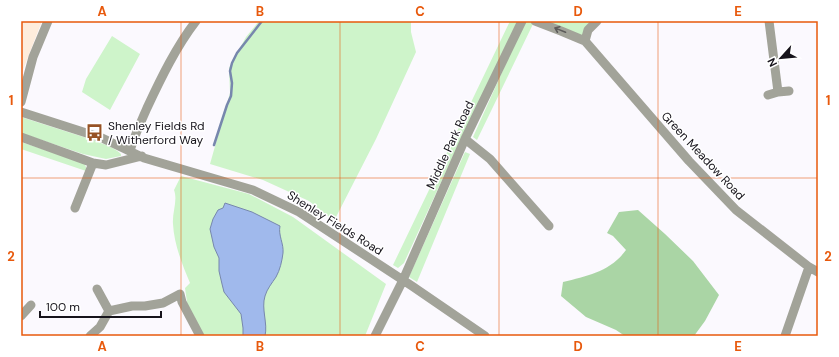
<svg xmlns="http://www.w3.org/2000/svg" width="839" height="357" font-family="'DM Sans',sans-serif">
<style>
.education{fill:#feeddc}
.green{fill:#cef4ca}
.forest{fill:#aad5a5}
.water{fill:#a0b9ec;stroke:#7787ad}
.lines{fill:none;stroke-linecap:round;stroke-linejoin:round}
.stream{stroke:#7787ad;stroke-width:2.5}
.minor{stroke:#a2a399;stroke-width:9}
.oneway{stroke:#5c5b5a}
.grid{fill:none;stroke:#e8590c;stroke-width:1;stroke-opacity:0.55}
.labels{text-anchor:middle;stroke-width:3;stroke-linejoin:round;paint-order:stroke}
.poi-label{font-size:12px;fill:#16131b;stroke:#fff;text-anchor:start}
.street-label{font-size:12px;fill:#16131b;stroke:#fff}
.neatline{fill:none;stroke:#e8590c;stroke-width:1.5}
.grid-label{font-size:13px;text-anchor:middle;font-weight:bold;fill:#e8590c}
</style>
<rect width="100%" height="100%" fill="#fbf9fe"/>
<!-- education -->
<path class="education" d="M21,21H42L21,75Z"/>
<!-- green -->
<path class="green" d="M259,21H411V32L416,52L376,139L334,221L309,201L263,180L210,164L230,93L229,68L246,37Z
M510,21H518L459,143L404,263L398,268L393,265Z
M525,21L534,22L477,140L473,137Z
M545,21H590L582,38Z
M112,36L140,54L110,110L82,92L86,79Z
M21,117C45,125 69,132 93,140C103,144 114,147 121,154V156L106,159L83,154L21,133Z
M21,142L84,163L86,167V171L21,149Z
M465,152L470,154L417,282L409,277Z
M181,176L249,194L293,217L386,284L365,336H204L188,309L185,288L190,283C182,264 174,244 173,224C172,212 178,201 174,190Z"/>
<!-- forest -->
<path class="forest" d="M638,210L665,234L693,261L719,295L705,321L694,336H625L616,330L586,317L561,296L563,282C588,276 611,271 626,250L613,236L607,233L619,212Z"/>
<!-- water -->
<path class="water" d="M225,203L252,212L280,226C278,235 284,244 283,253C282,261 280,270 276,277C272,283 267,289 265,296C261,309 268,323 265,336H243V328L241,314L224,292L222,284L219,271V258L214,247L210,229L213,219L218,210L223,208Z"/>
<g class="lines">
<!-- stream -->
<path class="stream" d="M214,145L227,105L231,96L232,83L230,71L232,63L237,53L262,21"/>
<!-- minor -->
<path class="minor" d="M535,21L561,31L585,41L689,161L736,210L809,267L818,272
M769,21L778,92L789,91
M585,41L588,30L597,21
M768,95L778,92
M21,102L33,57L48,21
M21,112L102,138L144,158L253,190L299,212L412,286L485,336
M21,137L93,163L106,165L142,156
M465,139L490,159L549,226
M130,151C134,136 141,122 147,108C161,78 176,47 196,21
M75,208L93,163
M97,289L109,311
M21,316L31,305
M90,336L100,327L109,311L132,306H145L163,303L180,294L182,302L200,336
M375,336L403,280L465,139L522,21
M785,336L809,267"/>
</g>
<!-- one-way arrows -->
<defs><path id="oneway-shaft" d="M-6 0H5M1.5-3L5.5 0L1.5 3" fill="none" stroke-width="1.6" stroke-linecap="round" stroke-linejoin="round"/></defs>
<use class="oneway" href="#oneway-shaft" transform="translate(560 30) rotate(-158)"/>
<!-- grid -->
<path class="grid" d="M181,21V336M340,21V336M499,21V336M658,21V336M21,178H818"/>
<!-- icons -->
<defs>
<symbol id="bus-bare" viewBox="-9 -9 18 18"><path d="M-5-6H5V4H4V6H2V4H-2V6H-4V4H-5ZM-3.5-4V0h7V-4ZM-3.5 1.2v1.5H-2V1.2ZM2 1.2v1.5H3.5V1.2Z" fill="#975225" stroke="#fff" stroke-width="2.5" paint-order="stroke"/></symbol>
</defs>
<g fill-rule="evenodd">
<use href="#bus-bare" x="82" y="120" width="25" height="25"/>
</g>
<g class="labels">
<!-- poi labels -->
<g class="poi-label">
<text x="108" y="130">Shenley Fields Rd<tspan x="108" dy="14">/ Witherford Way</tspan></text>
</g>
<!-- street labels -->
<g class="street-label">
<text transform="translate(450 145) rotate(-65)" y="4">Middle Park Road</text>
<text transform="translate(703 156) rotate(47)" y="4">Green Meadow Road</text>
<text transform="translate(335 223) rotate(32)" y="4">Shenley Fields Road</text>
</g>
</g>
<!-- border -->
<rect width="839" height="357" fill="none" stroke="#ffffff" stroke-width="44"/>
<!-- north arrow -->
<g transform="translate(781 58) rotate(243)" stroke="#ffffff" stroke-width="3" paint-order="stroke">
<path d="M0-3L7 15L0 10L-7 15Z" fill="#16131b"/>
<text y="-6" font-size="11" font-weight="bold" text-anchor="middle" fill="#16131b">N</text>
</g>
<!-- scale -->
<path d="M40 311v6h121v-6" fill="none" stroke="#16131b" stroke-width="2"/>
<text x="46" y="311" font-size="12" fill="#16131b" stroke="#ffffff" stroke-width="3" paint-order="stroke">100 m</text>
<rect x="22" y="22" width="795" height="313" class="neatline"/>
<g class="grid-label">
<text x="102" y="16">A</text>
<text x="260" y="16">B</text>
<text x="420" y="16">C</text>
<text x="578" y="16">D</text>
<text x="738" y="16">E</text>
<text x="11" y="105">1</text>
<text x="828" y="105">1</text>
<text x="11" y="261">2</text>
<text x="828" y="261">2</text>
<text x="102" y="351">A</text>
<text x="260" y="351">B</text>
<text x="420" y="351">C</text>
<text x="578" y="351">D</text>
<text x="738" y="351">E</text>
</g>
</svg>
